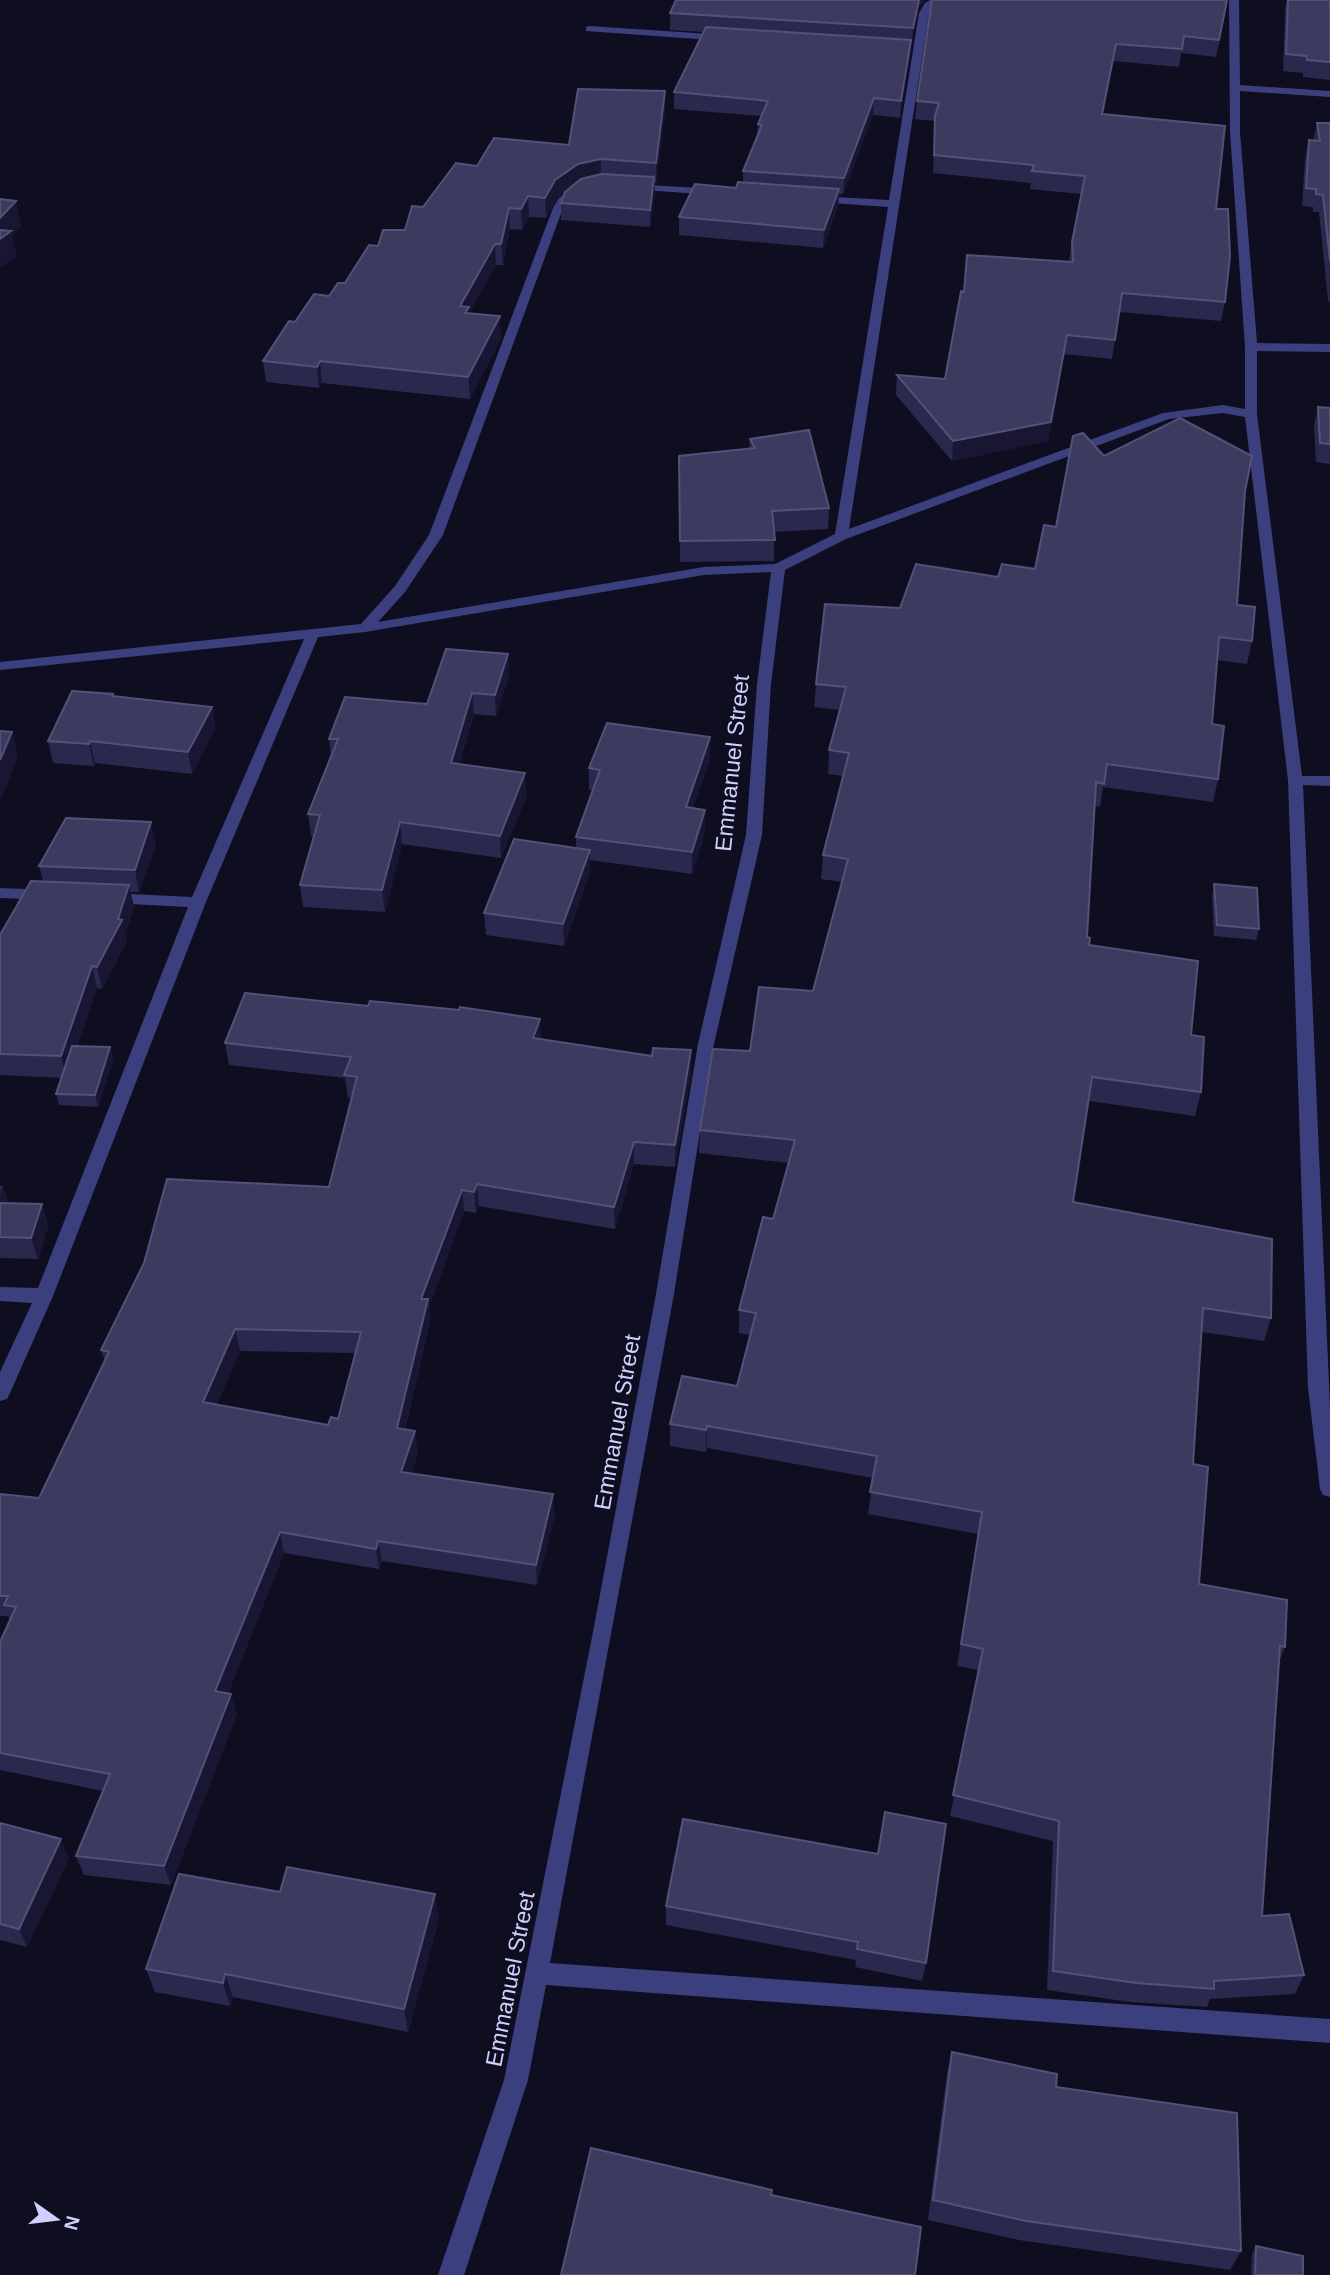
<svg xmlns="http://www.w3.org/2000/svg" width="1330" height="2275" font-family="Helvetica,sans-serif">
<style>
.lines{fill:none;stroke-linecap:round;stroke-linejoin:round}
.street{fill:#3b3f7d;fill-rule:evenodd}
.wall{fill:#2b284d;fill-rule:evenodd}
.shaded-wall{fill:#191633}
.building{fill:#3d3a60;stroke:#545179;stroke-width:2;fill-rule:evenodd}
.labels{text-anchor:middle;stroke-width:5;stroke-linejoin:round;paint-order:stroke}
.street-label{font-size:23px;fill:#d0cffd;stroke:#0f0e20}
</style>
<rect width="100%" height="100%" fill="#0f0e20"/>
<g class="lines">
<!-- street -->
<path class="street" d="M930,0H942L932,7L929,13L849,529L1163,413L1223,405L1245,409V347L1230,132L1229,0H1239L1240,85L1330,91V97L1240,91V132L1257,343L1330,344V352L1257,351V414L1302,776H1330V786L1303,785L1330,1407V1497L1323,1495L1320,1489L1308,1388L1288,780L1245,417L1223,413L1169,419L846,539L785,570L771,684L762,835L714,1044L674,1294L550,1963L1330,2019V2043L546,1985L528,2080L464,2275H438L504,2080L593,1632L656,1294L698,1044L746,835L757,684L771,572L704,575L365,632L318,637L206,902L53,1296L10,1393L7,1399L0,1401V1372L32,1303L0,1301V1287L38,1288L188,907L110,903L102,898L110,893L192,897L304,639L0,670V662L361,624L395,586L429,535L553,208L562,193L577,187L582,190L570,197L563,208L443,535L405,592L378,622L704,567L775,564L835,534L888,207L817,202L812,199L817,196L889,200L919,13L925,3Z
M589,26L725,35L730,38L725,41L586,31V27Z
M632,184L716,189L721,192L716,195L628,189L627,187Z
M0,888L47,890L55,895L47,900L0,898Z"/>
</g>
<!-- wall -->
<path class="wall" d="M1228,0L1216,57L1181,53L1179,67L1113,61L1103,114L1216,209L1225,302L1221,321L1119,312L1112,359L1064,354L1048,441L952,461L896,395L897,375L945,379L964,291L1069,261L1072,242L1081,194L1030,189L1031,183L933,173L935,121L915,119L917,101Z
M1287,0H1330V80L1303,77V73L1283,71L1285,9Z
M919,7L911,45L900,118L873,115L843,194H839L838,206L823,248L679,235V217L736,188L743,182V171L757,137L758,124L761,116L674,109V92L704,32L670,30V13Z
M665,111L656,183H654L655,194L650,227L561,220V203L564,195L556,200L546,218L529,217L522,230L510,229L503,265H496L469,313L501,338L470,399L322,383L319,388L266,382L263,361L295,322L345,283L378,246L405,230L423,207L477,166L569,145Z
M1317,123H1330V304L1328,300L1319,212H1313V207L1302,206L1305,158L1309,140L1313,141Z
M1318,407L1330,408V464L1316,462L1314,426Z
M750,439L829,508L828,529L774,532V561L680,562L679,456L749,449Z
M1104,456L1244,493L1237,605L1252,641L1247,664L1217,660L1212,724L1218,779L1213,802L1103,787L1100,807L1094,806L1087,937L1089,945L1191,1035L1201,1092L1195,1116L1089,1101L1073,1202L1271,1318L1264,1341L1202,1332L1193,1464L1199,1584L1285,1647L1279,1662L1262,1916L1304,1975L1295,1994L1210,1999L1207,2007L1130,2002L1047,1990L1053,1841L950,1816L979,1670L957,1666L978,1534L868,1514L873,1478L707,1448L706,1452L670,1446V1424L737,1386L750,1335L739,1333V1310L773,1219L788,1163L699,1153L700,1130L750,1051L813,991L842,882L821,879L823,855L843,776L828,774L829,750L840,710L814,707L816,684L900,608L998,577L1035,569L1056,527Z
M508,654L509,676L496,716L474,714L459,764L527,795L501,858L402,844L385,912L303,907L300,885L314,836H311L308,814L331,757L329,739L427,704Z
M113,694V696L212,707L215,728L192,774L95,763L94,766L53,763L48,741Z
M710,759L693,808L705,832L692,874L590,860V872L564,946L486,935L484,913L576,848V837L593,791L589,790V768Z
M156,844L139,892H131L134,907L125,934L127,941L102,989L97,988L77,1046L110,1047L113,1059L98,1107L59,1105L56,1094L62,1078L0,1075V935L43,881L39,866Z
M1214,884L1259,929L1256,940L1214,936L1212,896Z
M368,1006L540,1019L541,1039L652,1056L691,1050V1072L675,1167L634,1164L615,1229L479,1206L476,1213L464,1211L429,1307L430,1321L405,1430L418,1453L411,1474L555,1515L537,1585L382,1561L379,1569L284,1553L228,1693L237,1714L171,1885L84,1875L76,1856L103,1791L0,1770V1642L10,1620L8,1616H0V1494L39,1498L105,1361L101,1350L329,1187L351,1098H348L345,1078L229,1065L225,1043ZM240,1351L355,1353L338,1419L328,1425L217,1404Z
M0,1186H3L8,1203L42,1204L48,1226L38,1259L0,1258Z
M0,1823L69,1858L27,1947L0,1940Z
M878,1854L926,1963L922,1981L855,1967L856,1960L666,1925V1906Z
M280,1892L439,1919L408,2032L233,1997L230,2006L155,1992L146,1969Z
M952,2052L1241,2251L1230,2270L1019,2240L928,2220L947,2073Z
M1256,2246L1303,2275H1251L1252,2254Z"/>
<!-- shaded-wall -->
<path class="shaded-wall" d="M919,0H926L919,7L912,45L913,28Z
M911,40L910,56L900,118L901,101Z
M1116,44L1113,61L1100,132L1102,114Z
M665,91V111L656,183V163Z
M874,98L873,115L843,194L844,178Z
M601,159V179L579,184L556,200L546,218L545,198L555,180L578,164Z
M654,177L655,194L650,227V210Z
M839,189L838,206L823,248L824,230Z
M528,196L529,217L522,230L521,209Z
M16,201L21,227L12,236L17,257L0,268V218Z
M509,208L510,229L503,265L501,244Z
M495,244L496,265L469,313L470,328L460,306Z
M500,316L501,338L470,399L468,377Z
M1067,335L1048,441L952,461L953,441Z
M320,361L322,383L319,388L317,367Z
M508,654L509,676L496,716L495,695Z
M472,693L474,714L452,785L451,763Z
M212,707L215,728L192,774L188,752Z
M12,732L18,757L0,802V760Z
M710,737V759L686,829V807Z
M90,741L95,763L94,766L89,744Z
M525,773L527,795L501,858L500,836Z
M705,810V832L692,874V852Z
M151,822L156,844L139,892L135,870Z
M400,822L402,844L385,912L382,890Z
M590,850V872L564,946L563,924Z
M129,885L134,907L125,934L127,941L102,989L97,967L118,919Z
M92,966L97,988L66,1078L61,1056Z
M540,1019L541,1041L533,1038Z
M110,1047L113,1059L98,1107L95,1095Z
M691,1050V1072L675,1167V1145Z
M634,1142V1164L615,1229L614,1207Z
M477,1184L479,1206L476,1213L474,1192Z
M3,1186L10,1208L0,1215V1194Z
M462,1190L464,1211L429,1307L430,1321L400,1450L397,1428L421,1299Z
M42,1204L48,1226L38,1259L31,1238Z
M235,1329L240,1351L209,1423L203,1402Z
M707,1426V1448L706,1452V1430Z
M415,1431L418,1453L404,1493L401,1472Z
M553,1494L555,1515L537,1585L536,1565Z
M280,1532L284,1553L221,1711L215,1691Z
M378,1541L382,1561L379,1569L376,1549Z
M231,1694L237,1714L171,1885L164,1866Z
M61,1839L69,1858L27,1947L19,1929Z
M435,1894L439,1919L408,2032L404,2009Z
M225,1974L233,1997L230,2006L223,1983Z"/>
<!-- building -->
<path class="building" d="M676,0H919L913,28L670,13Z
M932,0H1227L1219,40L1184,36L1182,49L1116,44L1102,114L1225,126L1216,209H1228L1230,256L1225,302L1122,293L1115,340L1067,335L1051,422L953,441L897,375L945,379L961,291L964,292L967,255L1073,262L1072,242L1085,176L1032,171L1034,165L934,155L935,116L939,103L917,101Z
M1288,0H1330V62L1307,60L1306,56L1286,54Z
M706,27L911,40L901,101L874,98L844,178L743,171L762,125L758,124L768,101L674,92Z
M578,89L665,91L656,163L601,159L578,164L555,180L545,198L528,196L521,209L509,208L501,244H495L460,306L469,307L465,313L500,316L468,377L320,361L317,367L263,361L289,321L295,322L314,294L329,296L338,283H345L369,245L378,246L383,230H405L412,206L423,207L456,163L477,166L494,138L569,145Z
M1317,123H1330V261L1323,195L1316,194V189L1306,188L1309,140L1320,141Z
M601,174L654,177L650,210L561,203L565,192L581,179Z
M738,182L839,189L824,230L679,217L695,184L736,188Z
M0,199L16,201L0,218Z
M0,230L11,231L0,239Z
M1318,407L1330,408V444L1320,443Z
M1180,418L1252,456L1245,491L1237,605L1255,607L1252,641L1219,637L1212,724L1224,726L1218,779L1107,764L1104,784L1096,782L1087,937L1090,938L1089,945L1198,961L1191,1035L1204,1037L1201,1092L1092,1077L1073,1202L1272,1239L1271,1318L1203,1308L1193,1464L1208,1467L1199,1584L1287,1600L1285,1647L1280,1646L1262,1916L1289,1914L1304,1975L1214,1981V1989L1136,1983L1053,1971L1059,1821L953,1795L983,1649L961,1644L982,1512L870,1492L877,1456L707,1426L706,1430L670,1424L682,1376L737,1386L756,1313L739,1310L763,1217L773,1219L795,1140L700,1130L713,1049L750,1051L759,987L813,991L848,859L823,855L849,753L829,750L846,687L816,684L825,604L900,608L916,564L998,577L1002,564L1035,569L1044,525L1056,527L1073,436L1083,433L1104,456Z
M809,430L829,508L772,511L775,540L680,541L679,456L755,448L750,439Z
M446,649L508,654L495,695L472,693L451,763L525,773L500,836L400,822L382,890L300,885L320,815L308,814L338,739H329L345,697L427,704Z
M72,691L113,694L112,696L212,707L188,752L90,741L89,744L48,741Z
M607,723L710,737L686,807L705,810L692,852L576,837L600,770L589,768Z
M0,731L12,732L0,760Z
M66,818L151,822L135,870L39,866Z
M514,839L590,850L563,924L484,913Z
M31,881L129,885L118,919L122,920L97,967L92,966L61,1056L0,1054V935Z
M1214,884L1257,888L1259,929L1217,925Z
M245,993L368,1006L370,1001L459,1010L460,1007L540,1019L533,1038L652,1056L653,1048L691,1050L675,1145L634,1142L614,1207L477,1184L474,1192L462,1190L421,1299H428L397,1428L415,1431L401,1472L553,1494L536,1565L378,1541L376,1549L280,1532L215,1691L231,1694L164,1866L76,1856L110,1774L0,1753V1642L16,1607L4,1605L8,1596H0V1494L39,1498L109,1352L101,1350L144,1263L167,1179L329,1187L357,1077L344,1075L351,1057L225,1043ZM235,1329L361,1332L338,1419L331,1417L328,1425L203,1402Z
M72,1046L110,1047L95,1095L56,1094Z
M0,1203L42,1204L31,1238L0,1237Z
M885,1812L946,1824L926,1963L857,1949L858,1942L666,1906L683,1819L878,1854Z
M0,1823L61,1839L19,1929L0,1924Z
M287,1867L435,1894L404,2009L225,1974L223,1983L146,1969L179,1874L280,1892Z
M952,2052L1057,2074L1056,2087L1237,2113L1241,2251L1026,2221L933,2200Z
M591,2148L772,2190L771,2195L921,2227L915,2275H561Z
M1256,2246L1303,2256V2275H1255Z"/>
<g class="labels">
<!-- street labels -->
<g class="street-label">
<text transform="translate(732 763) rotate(-84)" y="8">Emmanuel Street</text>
<text transform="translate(617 1422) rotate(-80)" y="8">Emmanuel Street</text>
<text transform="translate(510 1979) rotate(-79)" y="8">Emmanuel Street</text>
</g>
</g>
<!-- north arrow -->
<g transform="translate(56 2219) rotate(104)" stroke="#0f0e20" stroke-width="5" paint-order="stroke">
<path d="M0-5L12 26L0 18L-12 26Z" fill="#d0cffd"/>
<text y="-10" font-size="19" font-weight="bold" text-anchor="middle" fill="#d0cffd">N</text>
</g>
</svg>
